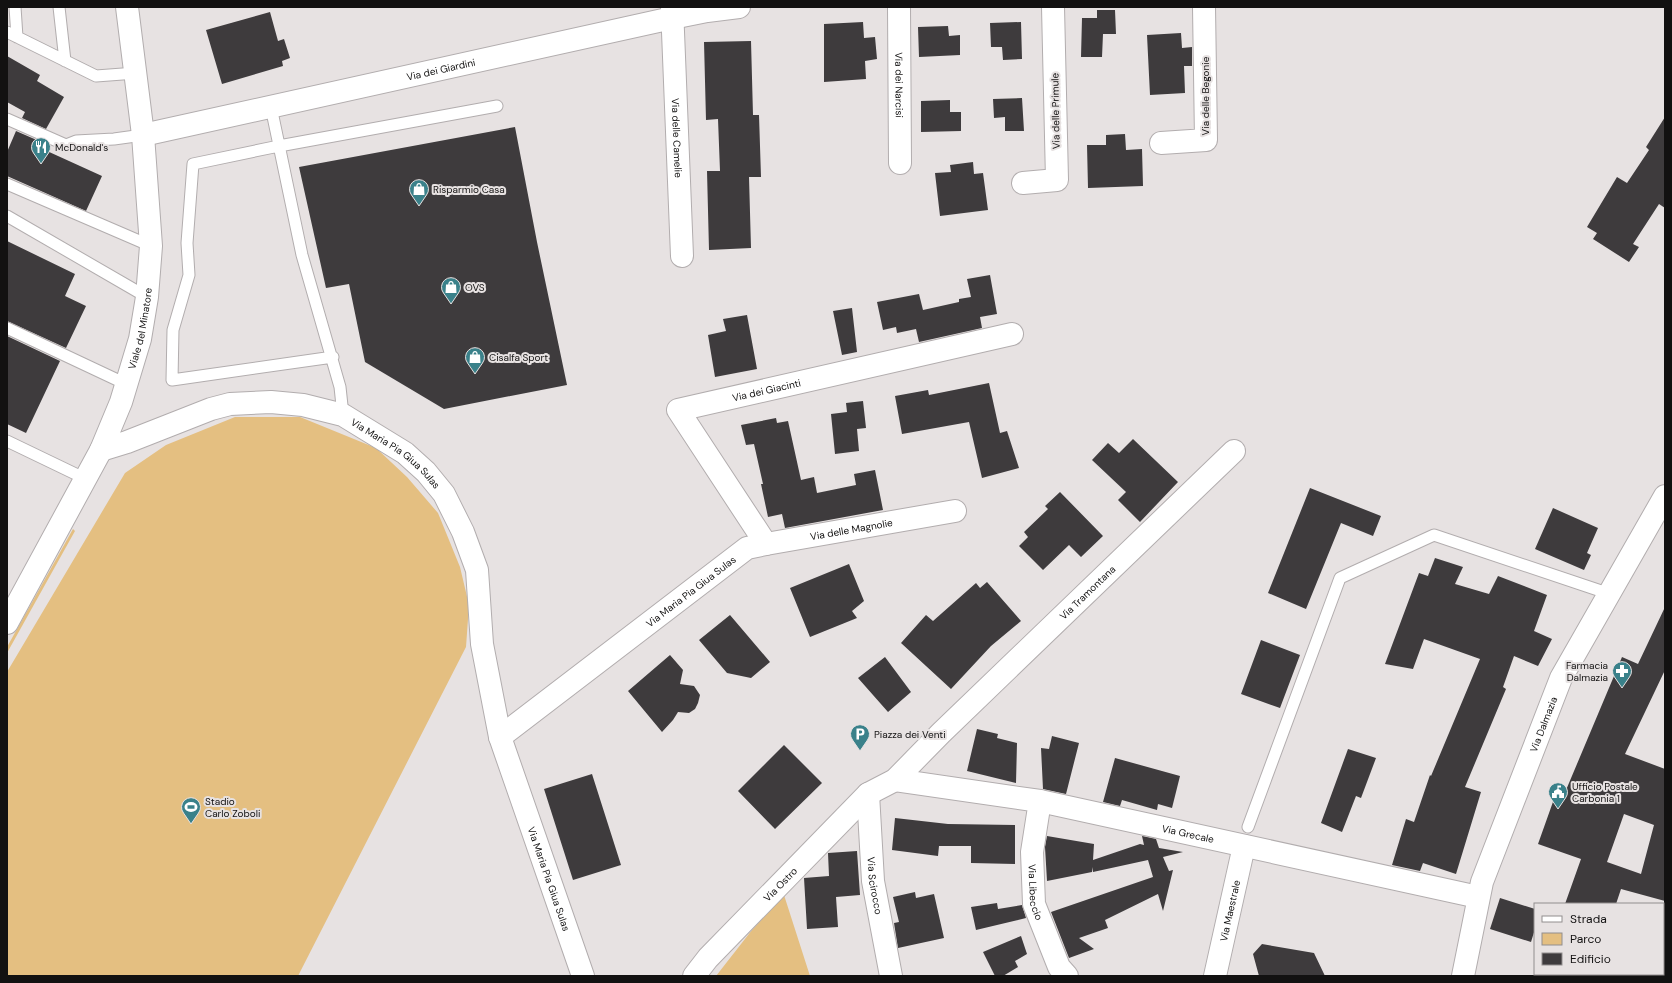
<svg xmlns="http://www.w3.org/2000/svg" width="1672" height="983" font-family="'DM Sans',sans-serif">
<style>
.green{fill:#e4bf81}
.building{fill:#3e3b3d;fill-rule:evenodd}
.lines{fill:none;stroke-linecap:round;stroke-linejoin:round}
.service-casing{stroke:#b2adae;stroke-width:13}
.minor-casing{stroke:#b2adae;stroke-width:24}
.tertiary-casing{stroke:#b2adae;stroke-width:24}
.secondary-casing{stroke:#b2adae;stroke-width:24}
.service{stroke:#fff;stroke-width:11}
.minor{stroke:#fff;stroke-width:22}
.tertiary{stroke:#fff;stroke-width:22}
.secondary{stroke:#fff;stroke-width:22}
.labels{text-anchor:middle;stroke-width:4;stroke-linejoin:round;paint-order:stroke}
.street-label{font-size:10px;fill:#121111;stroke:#e7e2e2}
.poi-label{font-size:10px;fill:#121111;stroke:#e7e2e2;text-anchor:start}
</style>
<rect width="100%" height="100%" fill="#e7e2e2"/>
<!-- green -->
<path class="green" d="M235,417H300L376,448L407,477L438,513L460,567L469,605L466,647L298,976H7V672L125,473L166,445Z
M73,529L75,531L7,653V647Z
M784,895L810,976H716L752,930Z"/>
<!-- building -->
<path class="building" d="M1097,10H1115L1116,34H1103L1102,57H1081L1082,18H1097Z
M270,12L278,41L284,39L290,58L282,61L283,66L222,84L206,30Z
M863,22L864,38L875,37L877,59L865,61L866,79L824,82V24Z
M1021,22L1022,59L1003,60L1002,47H991L990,23Z
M948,26L949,36L960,35V55L919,57L918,27Z
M1181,33L1182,48L1192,47V66H1184L1185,93L1150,95L1147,35Z
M751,41L753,115H759L761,177H749L751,248L709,250L707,171H720L718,119L706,120L704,42Z
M7,56L40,75L37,81L64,97L46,129L22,118L25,112L7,102Z
M1022,98L1024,131H1005V117L994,118L993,99Z
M950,100V112H961V131L921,132V101Z
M1665,117V208L1659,204L1633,244L1639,247L1629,262L1593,239L1597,233L1587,227L1617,177L1627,183L1649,150L1646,147Z
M515,127L537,242L567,385L444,409L365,362L349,284L326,288L299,167Z
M16,131L39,141L36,146L102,176L86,211L7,176V152Z
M1125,134L1126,150L1142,149L1143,186L1088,188L1087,145H1106V135Z
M973,162L974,174L983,173L988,210L940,216L935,173L951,172L950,165Z
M7,241L75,274L65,296L86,306L66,348L7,321Z
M990,275L997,314L980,317L982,328L919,342L916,329L897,333L896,327L883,330L877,302L919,294L923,310L959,302V299L971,297L967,279Z
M852,308L857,352L842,355L833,311Z
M747,315L757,369L715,377L708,335L726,331L723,319Z
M7,336L60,361L26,433L7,424Z
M989,383L1000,433L1007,431L1019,468L982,478L969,422L902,434L895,396L928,390L929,395Z
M863,401L866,428L857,429L859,451L835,454L831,414L847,412L846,403Z
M776,418L777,423L788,421L801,480L814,477L817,493L856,485L854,474L875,470L883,510L785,528L782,514L768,517L761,484H763L754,444L746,445L741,425Z
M1133,439L1178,482L1140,522L1118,500L1126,492L1092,460L1108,443L1119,453Z
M1310,488L1381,516L1373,536L1341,523L1306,609L1268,593Z
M1060,492L1103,536L1081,557L1069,545L1043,570L1019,546L1028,537L1024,532L1048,509L1045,506Z
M1553,508L1598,528L1587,553L1591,555L1584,570L1535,549Z
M1435,558L1463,567L1455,584L1489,594L1498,576L1547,595L1534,631L1552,639L1538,666L1514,656L1503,687L1506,689L1465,787L1481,792L1456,874L1423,863L1420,871L1392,865L1406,819L1414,822L1430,775L1431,776L1480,659L1424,639L1413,669L1385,664L1419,573L1428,576Z
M849,564L864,601L852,611L857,618L810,637L790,588Z
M987,582L1021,621L991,646L951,689L901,643L926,615L933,621L976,583L980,588Z
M1665,607V670L1625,754L1665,769V901L1621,889L1616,904H1565L1581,859L1538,844L1554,799L1561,802L1622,657L1638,664ZM1624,814L1654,825L1641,874L1607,862Z
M730,615L770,662L751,678L727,673L699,640Z
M1261,640L1300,655L1280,708L1241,694Z
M670,655L683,670L680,684L694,686L700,695L698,703L695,709L689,713L678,712L673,720L662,732L628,691Z
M885,657L911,692L888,712L858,678Z
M977,729L998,734L997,738L1017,743L1016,783L967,771Z
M1052,736L1079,743L1066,794L1043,789L1041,748L1049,749Z
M784,745L822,783L775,829L738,791Z
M1348,749L1376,758L1361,798L1356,796L1342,832L1321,823Z
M1115,758L1180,776L1172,808L1158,804L1157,810L1122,800L1120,806L1103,802Z
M592,774L621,865L573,880L544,789Z
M895,818L948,824L1015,825V864L971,863V846H939L938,856L892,850Z
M1047,836L1094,844L1093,860L1140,844L1144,845L1142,836L1156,839L1159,848L1183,852L1163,857L1169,871L1173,870L1163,911L1158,894L1105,920L1108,928L1079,938L1094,949L1069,958L1051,912L1153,877L1148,860L1093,872L1092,867V872L1047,881L1045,847Z
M857,851L860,895L836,897L838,927L807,929L804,878L829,876L828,853Z
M915,892L916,898L934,894L944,938L898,948L894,923L899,922L893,897Z
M1500,898L1535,909V929L1531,942L1490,929Z
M997,903L998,909L1022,905L1026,918L976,930L971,907Z
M1021,936L1027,954L1015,961L1018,967L1003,976H995L983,952Z
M1262,944L1314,953L1325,976H1259L1253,954Z"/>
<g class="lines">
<defs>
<path id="service" d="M15,7L17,37
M59,7L65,61
M7,32L96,76L136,73
M271,107L302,255L340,387L343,415
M7,119L66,145L76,141L114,139L143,135
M7,184L151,246
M7,216L147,297
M7,328L126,384
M333,357L172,380L173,330L189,275L187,243L193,164L279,146L497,106
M7,441L86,479
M1248,827L1340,578L1434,535L1610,594"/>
<g id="minor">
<path id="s1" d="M672,7L682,256"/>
<path id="s2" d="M899,7L900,163"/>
<path id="s3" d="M143,135L672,18L707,11L739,7"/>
<path d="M1161,143L1206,140L1204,7"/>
<path d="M1023,183L1057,180L1053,7"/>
<path id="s4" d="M101,450L127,442L211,409L230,404L271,402L303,405L343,415L405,453L426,472L444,494L463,532L477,570L482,644L500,737L583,976"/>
<path id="s5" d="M766,544L678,410L1012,334"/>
<path id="s6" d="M500,737L747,548L766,544L955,511"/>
<path id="s7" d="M895,780L1040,801L1469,895L1478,899"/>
<path id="s8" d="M868,794L873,881L891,976"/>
<path id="s9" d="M1040,801L1032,852L1034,904L1059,967L1067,976"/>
<path id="s10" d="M694,976L708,958L868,794L895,780L941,733L1234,451"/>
<path id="s11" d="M1215,976L1244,846"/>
</g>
<g id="tertiary">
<path id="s12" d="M1463,976L1482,882L1561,678L1665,496"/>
</g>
<g id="secondary">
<path id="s13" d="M7,623L101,450L121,402L140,339L147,297L151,246L143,135L127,7"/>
</g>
</defs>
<!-- service casing -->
<use href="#service" class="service-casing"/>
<!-- minor casing -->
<use href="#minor" class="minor-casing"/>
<!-- tertiary casing -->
<use href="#tertiary" class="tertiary-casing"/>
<!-- secondary casing -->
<use href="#secondary" class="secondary-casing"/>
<!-- service -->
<use href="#service" class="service"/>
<!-- minor -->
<use href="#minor" class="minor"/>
<!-- tertiary -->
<use href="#tertiary" class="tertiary"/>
<!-- secondary -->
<use href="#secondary" class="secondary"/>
</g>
<!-- icons -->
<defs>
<symbol id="restaurant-pin" viewBox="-11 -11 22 30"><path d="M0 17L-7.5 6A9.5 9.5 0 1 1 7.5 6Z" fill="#3a818a" stroke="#e7e2e2"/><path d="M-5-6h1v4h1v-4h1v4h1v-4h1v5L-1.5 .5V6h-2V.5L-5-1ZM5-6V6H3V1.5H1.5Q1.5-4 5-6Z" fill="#fff"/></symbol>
<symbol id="shop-pin" viewBox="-11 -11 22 30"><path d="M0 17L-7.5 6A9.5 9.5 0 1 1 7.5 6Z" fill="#3a818a" stroke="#e7e2e2"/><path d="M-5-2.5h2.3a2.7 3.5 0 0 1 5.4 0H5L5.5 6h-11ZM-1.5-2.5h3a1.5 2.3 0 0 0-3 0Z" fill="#fff"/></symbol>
<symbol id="pharmacy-pin" viewBox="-11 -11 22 30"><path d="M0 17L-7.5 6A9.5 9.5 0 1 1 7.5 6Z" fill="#3a818a" stroke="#e7e2e2"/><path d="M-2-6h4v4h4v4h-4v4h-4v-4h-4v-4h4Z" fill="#fff"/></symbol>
<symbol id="parking-pin" viewBox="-11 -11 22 30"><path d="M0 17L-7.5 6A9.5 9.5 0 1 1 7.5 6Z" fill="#3a818a" stroke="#e7e2e2"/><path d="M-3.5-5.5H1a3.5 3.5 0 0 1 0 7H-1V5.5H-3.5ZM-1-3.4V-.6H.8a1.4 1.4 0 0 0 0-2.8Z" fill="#fff"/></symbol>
<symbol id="civic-pin" viewBox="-11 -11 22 30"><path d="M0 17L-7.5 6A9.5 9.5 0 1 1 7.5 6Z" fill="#3a818a" stroke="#e7e2e2"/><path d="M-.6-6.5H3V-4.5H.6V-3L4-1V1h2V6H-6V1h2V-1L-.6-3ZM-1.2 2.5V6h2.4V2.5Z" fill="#fff"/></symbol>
<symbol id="stadium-pin" viewBox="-11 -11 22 30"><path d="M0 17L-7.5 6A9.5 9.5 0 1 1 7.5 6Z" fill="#3a818a" stroke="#e7e2e2"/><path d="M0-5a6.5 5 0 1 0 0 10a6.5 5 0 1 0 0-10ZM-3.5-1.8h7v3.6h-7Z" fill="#fff"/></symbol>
</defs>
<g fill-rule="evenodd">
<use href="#restaurant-pin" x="30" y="136" width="22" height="30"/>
<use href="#shop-pin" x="408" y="178" width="22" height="30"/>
<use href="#shop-pin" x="440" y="276" width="22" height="30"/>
<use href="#shop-pin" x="464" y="346" width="22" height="30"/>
<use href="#pharmacy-pin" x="1611" y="660" width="22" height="30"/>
<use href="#parking-pin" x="849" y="723" width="22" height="30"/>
<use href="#civic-pin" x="1547" y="781" width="22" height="30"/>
<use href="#stadium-pin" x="180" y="796" width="22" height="30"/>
</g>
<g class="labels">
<!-- street labels -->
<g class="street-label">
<text dy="4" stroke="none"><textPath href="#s3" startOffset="305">Via dei Giardini</textPath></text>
<text dy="4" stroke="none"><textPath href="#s2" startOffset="78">Via dei Narcisi</textPath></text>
<text transform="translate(1205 96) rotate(-90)" y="4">Via delle Begonie</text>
<text transform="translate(1055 111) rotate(-91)" y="4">Via delle Primule</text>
<text dy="4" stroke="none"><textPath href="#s1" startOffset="131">Via delle Camelie</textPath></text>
<text dy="4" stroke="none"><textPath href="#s13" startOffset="325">Viale del Minatore</textPath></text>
<text dy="4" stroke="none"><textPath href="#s5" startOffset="251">Via dei Giacinti</textPath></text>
<text dy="4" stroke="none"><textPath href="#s4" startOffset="317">Via Maria Pia Giua Sulas</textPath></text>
<text dy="4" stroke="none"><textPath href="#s6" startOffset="417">Via delle Magnolie</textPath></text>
<text dy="4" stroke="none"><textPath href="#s6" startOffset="240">Via Maria Pia Giua Sulas</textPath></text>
<text dy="4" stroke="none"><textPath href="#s10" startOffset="551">Via Tramontana</textPath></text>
<text dy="4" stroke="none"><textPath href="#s12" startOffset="265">Via Dalmazia</textPath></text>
<text dy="4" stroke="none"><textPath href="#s7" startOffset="298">Via Grecale</textPath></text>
<text dy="4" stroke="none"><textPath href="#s4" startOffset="783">Via Maria Pia Giua Sulas</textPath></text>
<text dy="4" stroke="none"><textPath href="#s10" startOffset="126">Via Ostro</textPath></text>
<text dy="4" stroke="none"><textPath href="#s8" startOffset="92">Via Scirocco</textPath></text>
<text dy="4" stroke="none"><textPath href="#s9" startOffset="92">Via Libeccio</textPath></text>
<text dy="4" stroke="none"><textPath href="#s11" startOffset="67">Via Maestrale</textPath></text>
</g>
<!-- poi labels -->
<g class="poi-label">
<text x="55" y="151">McDonald's</text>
<text x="433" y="193">Risparmio Casa</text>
<text x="465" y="291">OVS</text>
<text x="489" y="361">Cisalfa Sport</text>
<text x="1608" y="669" text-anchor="end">Farmacia<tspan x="1608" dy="12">Dalmazia</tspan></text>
<text x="874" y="738">Piazza dei Venti</text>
<text x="1572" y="790">Ufficio Postale<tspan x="1572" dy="12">Carbonia 1</tspan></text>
<text x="205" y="805">Stadio<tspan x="205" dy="12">Carlo Zoboli</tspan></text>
</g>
</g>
<!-- border -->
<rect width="1672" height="983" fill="none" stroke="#121111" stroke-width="16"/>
<!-- legend -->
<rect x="1534" y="903" width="130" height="72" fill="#e7e2e2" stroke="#928e8e"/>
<rect x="1542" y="916" width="20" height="6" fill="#ffffff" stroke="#928e8e"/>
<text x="1570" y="923" font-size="12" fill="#121111">Strada</text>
<rect x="1542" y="933" width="20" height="12" fill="#e4bf81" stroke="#928e8e"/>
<text x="1570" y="943" font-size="12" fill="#121111">Parco</text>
<rect x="1542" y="953" width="20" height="12" fill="#3e3b3d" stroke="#928e8e"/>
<text x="1570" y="963" font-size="12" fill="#121111">Edificio</text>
</svg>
